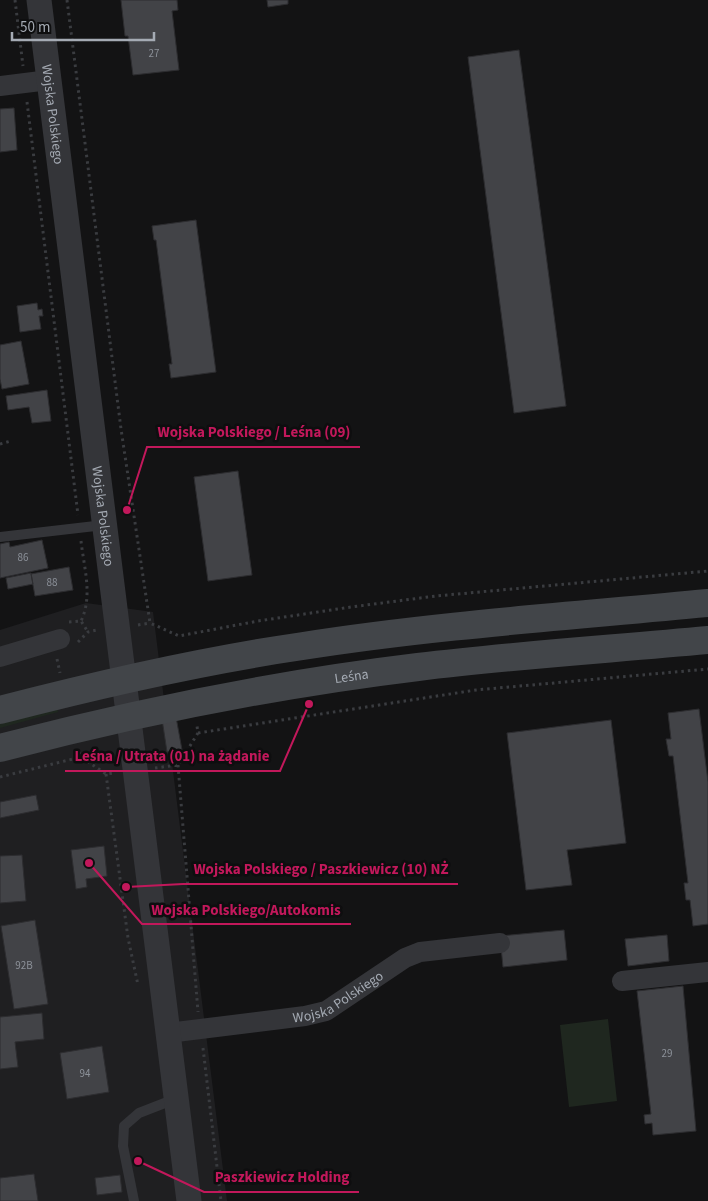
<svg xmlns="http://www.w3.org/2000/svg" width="708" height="1201" font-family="'Source Sans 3',sans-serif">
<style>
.built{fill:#1f1f21}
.green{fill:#1f271f}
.building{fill:#424347;stroke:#2d2d30}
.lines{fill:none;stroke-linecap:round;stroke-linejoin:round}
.path{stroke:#3a3c40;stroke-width:3;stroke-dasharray:2.5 4;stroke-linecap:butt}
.service{stroke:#343539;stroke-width:10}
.minor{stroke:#343539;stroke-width:20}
.tertiary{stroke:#343539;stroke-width:25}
.secondary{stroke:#424549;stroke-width:28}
.labels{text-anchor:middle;stroke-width:5;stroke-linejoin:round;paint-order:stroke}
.number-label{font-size:11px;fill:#8c9199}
.street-label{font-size:14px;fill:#a5abb4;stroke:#0e0e0f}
.leader{fill:none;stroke:#c2185b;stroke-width:2}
.callout-dot{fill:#c2185b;stroke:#0e0e0f;stroke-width:2}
.callout-label{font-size:15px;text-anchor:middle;font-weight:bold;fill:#c2185b;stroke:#0e0e0f;stroke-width:5;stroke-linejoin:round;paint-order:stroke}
</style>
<rect width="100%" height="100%" fill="#131314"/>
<!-- built -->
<path class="built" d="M86,603L153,612L227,1201H0V630Z"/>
<!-- green -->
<path class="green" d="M57,705L58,712L0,728V720Z
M608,1019L617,1101L569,1107L560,1025Z"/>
<!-- building -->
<path class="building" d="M121,0H177L178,10L172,11L179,70L133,75L128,36H125Z
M267,0H288V4L268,7Z
M519,50L566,406L514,413L468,57Z
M14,108L17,150L0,152V109Z
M196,220L216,372L171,378L169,364H172L156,240H154L152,226Z
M37,303L38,310L42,309L43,316H39L41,329L20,332L17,306Z
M21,341L29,384L2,389L0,379V345Z
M47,390L51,421L32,423L29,407L8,410L6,396Z
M238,471L252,575L208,581L194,477Z
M42,540L48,568L0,578V544L9,542L10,547Z
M69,567L73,590L35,596L31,574Z
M31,573L33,584L8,589L6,578Z
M699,709L708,782V924L693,926L690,900H686L684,883H688L673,756H669L666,739H671L668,713Z
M176,717L182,750L167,752L162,719Z
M611,720L626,843L567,850L572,885L526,890L507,733Z
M36,795L39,810L0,818V802Z
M104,846L107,876L86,879L87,887L76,889L71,850Z
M22,855L26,901L0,903V856Z
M35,920L48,1004L14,1009L1,926Z
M564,930L567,960L503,967L500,936Z
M667,935L669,961L628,966L625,939Z
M683,986L696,1131L653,1135L652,1123L645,1124L644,1115L651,1114L637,991Z
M42,1013L44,1039L15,1042L18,1067L0,1069V1017Z
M102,1046L109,1092L67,1099L60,1053Z
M34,1174L38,1201H0V1178Z
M120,1175L122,1192L97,1195L95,1178Z"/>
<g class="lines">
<!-- path -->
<path class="path" d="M15,0L23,66
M67,0L121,429L150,623L179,636L258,621L351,607L436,596L708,571
M27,102L78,515
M0,444L11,441
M81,541C84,568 93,596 81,621
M69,622L81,621L88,632
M138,625L150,623
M78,642L88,632L97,630
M57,659L60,673
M198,733L476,690L708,669
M79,752L81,757L106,774L114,773
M178,765L198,1012
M155,768L178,765L198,733L197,726
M106,774L128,938L138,985
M0,777L81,757
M203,1048L221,1201"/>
<!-- service -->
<path class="service" d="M0,537L104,525
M134,1201L123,1146L124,1126L139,1113L175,1099"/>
<!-- minor -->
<g class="minor">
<path d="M0,86L49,80"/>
<path d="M0,657L60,639"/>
<path d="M622,981L708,972"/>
<path id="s1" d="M168,1033L305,1016L326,1011L405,958L420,952L500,943"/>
</g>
<!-- tertiary -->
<path class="tertiary" id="s2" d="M39,0L189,1201"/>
<!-- secondary -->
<g class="secondary">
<path d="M0,710C100,684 200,661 303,646C437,625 573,616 708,603"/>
<path id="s3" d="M0,748C138,712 277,684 418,667C515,655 612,649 708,640"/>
</g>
</g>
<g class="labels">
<!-- number labels -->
<g class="number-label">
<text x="154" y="57">27</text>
<text x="23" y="561">86</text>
<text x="52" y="586">88</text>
<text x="24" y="969">92B</text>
<text x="667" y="1057">29</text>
<text x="85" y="1077">94</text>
</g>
<!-- street labels -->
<g class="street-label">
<text dy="5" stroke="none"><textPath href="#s2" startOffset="115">Wojska Polskiego</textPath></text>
<text dy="5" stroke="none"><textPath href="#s2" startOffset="520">Wojska Polskiego</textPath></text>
<text dy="5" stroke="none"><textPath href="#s3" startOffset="359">Leśna</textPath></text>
<text dy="5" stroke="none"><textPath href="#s1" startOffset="176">Wojska Polskiego</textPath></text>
</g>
</g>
<!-- callouts -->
<path class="leader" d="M127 510L147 447H360M309 704L280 771H65M126 887L183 884H458M89 863L142 924H351M138 1161L204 1192H359"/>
<g class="callout-dot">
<circle cx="127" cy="510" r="5"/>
<circle cx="309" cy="704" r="5"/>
<circle cx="126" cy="887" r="5"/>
<circle cx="89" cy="863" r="5"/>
<circle cx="138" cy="1161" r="5"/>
</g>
<g class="callout-label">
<text x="254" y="437">Wojska Polskiego / Leśna (09)</text>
<text x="172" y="761">Leśna / Utrata (01) na żądanie</text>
<text x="321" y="874">Wojska Polskiego / Paszkiewicz (10) NŻ</text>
<text x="246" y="915">Wojska Polskiego/Autokomis</text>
<text x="282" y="1182">Paszkiewicz Holding</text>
</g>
<!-- scale -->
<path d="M12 32v8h142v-8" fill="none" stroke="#a5abb4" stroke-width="2.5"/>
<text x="20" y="32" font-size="15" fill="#a5abb4" stroke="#0e0e0f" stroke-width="4" paint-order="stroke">50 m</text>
</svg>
